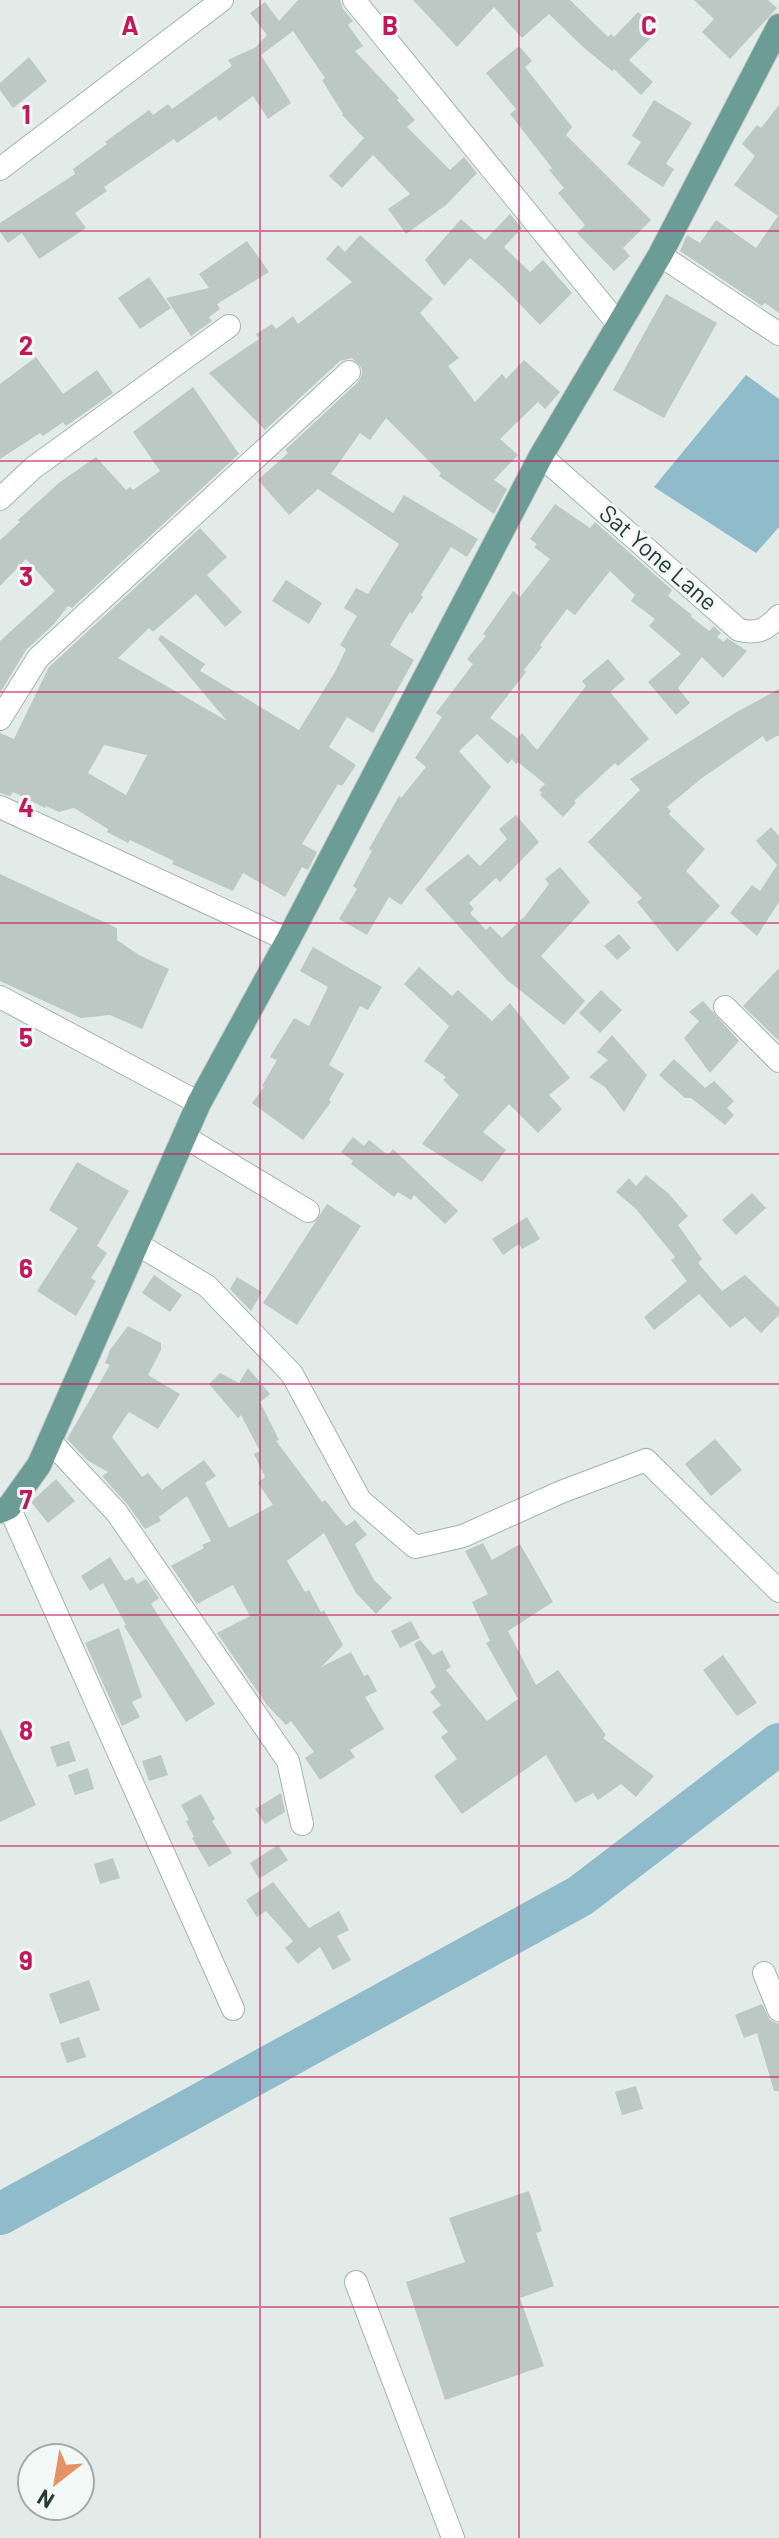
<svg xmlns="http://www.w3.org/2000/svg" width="779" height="2538" font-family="Barlow,sans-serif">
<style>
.water{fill:#8fbbcb}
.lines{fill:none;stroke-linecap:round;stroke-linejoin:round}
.river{stroke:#8fbbcb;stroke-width:42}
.building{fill:#bbc8c4;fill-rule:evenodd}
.street-casing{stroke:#a5b2af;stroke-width:24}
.primary-casing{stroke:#c2c8c7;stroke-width:26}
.street{stroke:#fff;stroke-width:22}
.primary{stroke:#6b9c95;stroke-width:24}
.grid{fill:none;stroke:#c2185b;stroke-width:2;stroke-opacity:0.55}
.labels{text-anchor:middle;stroke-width:6;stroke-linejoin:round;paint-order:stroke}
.street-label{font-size:24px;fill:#243a37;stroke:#f2f8f6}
.grid-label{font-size:26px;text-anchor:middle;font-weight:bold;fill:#c2185b;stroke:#f2f8f6;stroke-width:6;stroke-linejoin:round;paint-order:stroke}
</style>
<rect width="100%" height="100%" fill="#e2ebe8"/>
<!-- water -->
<path class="water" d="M746,375L779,399V527L756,553L654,487Z"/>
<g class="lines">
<!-- river -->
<path class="river" d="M0,2214L580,1896L779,1744"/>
</g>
<!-- building -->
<path class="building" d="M298,0H340L343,9L353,21L348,25L363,46L355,51L399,98L397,100L415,120L407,127L450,170L464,157L477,173L446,205L406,234L388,209L410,194L373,155L342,188L329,176L364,138L342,115L343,114L322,80L325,78L293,31L261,55L291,103L268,119L253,96L219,121L216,116L177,143L174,139L104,187L107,191L75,213L86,228L39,259L22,233L8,243L0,232V223L75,174L73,169L107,144L105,142L149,110L153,115L168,104L172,109L232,66L228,60L256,47L267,35L250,13L265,2L279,21Z
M413,0H570L608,37L611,34L614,37L638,12L658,31L629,60L653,82L641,95L614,69L612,71L582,46L549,14L522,38L494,7L457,47Z
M694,0H768L777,8L730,59L702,32L714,19Z
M519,46L532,61L525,67L572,127L566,135L651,220L623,248L630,256L614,271L577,233L585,225L558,193L564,188L549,170L552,168L510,114L516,109L486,73Z
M29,57L47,81L13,108L0,90V83Z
M654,100L692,123L666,164L674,169L663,187L627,164L641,142L632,136Z
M779,105V313L765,303L762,306L680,251L687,235L700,243L716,220L756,248L778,216L734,185L755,156L742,144L757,125L761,128Z
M510,214L522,228L504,247L530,272L543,260L572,293L540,325L504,288L470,258L444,286L425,260L461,219L485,240Z
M360,235L433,299L420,313L459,358L448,366L475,402L502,374L506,379L524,360L560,392L545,409L538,402L500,439L518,455L494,480L507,489L494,514L439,476L441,473L386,418L370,440L360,433L331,474L393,513L404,495L478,539L467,557L451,547L421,595L423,597L412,614L410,612L390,645L414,660L373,733L347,717L329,747L356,765L342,786L338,784L302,844L317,852L308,870L302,867L285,897L243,873L233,891L172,864L174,861L130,840L128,843L107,832L108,829L74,808L59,812L46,806L45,808L13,792L10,796L0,793V733L14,739L49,667L200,528L227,557L207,575L242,612L225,627L196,594L153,632L149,628L118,658L227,721L158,639L161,635L205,664L200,671L299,730L335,672L346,649L340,645L357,616L344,608L356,588L368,594L399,544L318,489L289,515L258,480L288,453L285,450L358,382L362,375V368L352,358L340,361L265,430L209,373L259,339L256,334L272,324L276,329L293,316L298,324L352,282L326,259L338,245L345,252ZM104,745L147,755L126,795L88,773Z
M247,241L269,272L217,304L220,309L209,317L212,321L191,336L166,298L209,288L199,274Z
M149,277L171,308L140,329L118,298Z
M666,294L717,323L664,418L613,390Z
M36,357L63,394L97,370L113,393L66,426L63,422L43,436L40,433L0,459V384Z
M193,387L239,454L72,608L68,606L54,624L26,650L0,693V641L55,591L26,559L0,586V540L20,522L18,520L60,482L96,457L126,490L130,487L133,490L160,471L133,432Z
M555,504L590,528L595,522L672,590L668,596L692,615L690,616L709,631L714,626L721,633L717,637L724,642L727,638L747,651L723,678L702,657L678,688L690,703L676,715L648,682L681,654L649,626L655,619L631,601L635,595L610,571L575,615L567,609L540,645L542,647L524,670L526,672L490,718L517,738L522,733L537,750L586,686L582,681L608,659L625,679L610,692L649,739L618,766L615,763L574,801L576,803L563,817L540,795L542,793L539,790L545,784L518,762L516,764L512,759L508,764L477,734L459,751L491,787L401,905L389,897L367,935L339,919L357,889L353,886L372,851L369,849L399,796L401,798L426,767L415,758L442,717L436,713L473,664L467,659L486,636L483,634L513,591L520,597L550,559L534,547L537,544L530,539Z
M286,580L322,603L309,624L272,601Z
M779,689V735L766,742L763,736L702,778L667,807L671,811L669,814L705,849L686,871L720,906L677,952L637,902L642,898L588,842L640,790L630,779L735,713Z
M516,815L539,842L500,882L496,878L469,903L474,909L470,913L486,930L490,926L502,938L525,916L549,884L545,879L560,867L590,902L541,956L585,1001L564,1025L507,980L425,889L468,854L480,866L507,839L499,829Z
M771,827L779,836V902L757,936L730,913L752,885L760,891L777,865L756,841Z
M0,874L117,928V940L139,955L169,969L142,1029L110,1015L81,1018L0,981Z
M619,934L631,948L617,960L604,946Z
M313,947L382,987L368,1010L360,1006L329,1065L344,1074L329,1100L331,1102L303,1140L252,1103L264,1087L262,1086L277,1060L270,1057L294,1018L309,1026L328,987L300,971Z
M419,967L452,996L458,990L492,1021L510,1003L570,1078L549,1095L562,1109L538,1133L509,1104L483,1132L506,1150L482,1182L422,1144L459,1095L443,1080L446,1077L424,1061L449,1026L404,984Z
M779,968V1041L743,1006Z
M601,990L622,1010L600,1033L579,1013Z
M703,1001L739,1041L710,1073L684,1038L699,1021L689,1012Z
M612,1035L647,1075L624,1112L605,1087L589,1077L608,1060L597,1052Z
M674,1059L705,1088L714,1081L734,1101L727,1108L734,1115L725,1125L691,1098H685L659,1075Z
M353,1137L364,1146L369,1140L388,1155L393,1149L458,1211L445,1224L414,1195L411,1200L398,1192L394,1197L351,1164L353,1161L341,1152Z
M77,1162L129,1191L97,1246L107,1253L91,1278L96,1281L76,1316L37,1291L78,1228L49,1210Z
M646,1175L668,1193L688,1216L678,1225L702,1259L698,1263L722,1291L745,1275L779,1308V1315L761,1333L745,1317L730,1328L699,1294L654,1330L644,1317L687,1281L671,1260L675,1257L636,1209L616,1192L629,1178L636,1186Z
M752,1193L766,1208L736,1235L722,1220Z
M327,1204L361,1226L297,1325L263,1303Z
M527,1217L540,1239L522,1249L519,1244L503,1255L492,1239Z
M154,1275L182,1295L170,1312L142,1293Z
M237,1277L262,1292L251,1311L230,1289Z
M128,1326L161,1343V1350L148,1375L180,1394L158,1429L129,1412L112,1437L142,1477L148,1473L162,1490L204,1460L216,1476L205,1483L229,1528L273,1505L258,1483L265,1477L254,1454L260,1451L241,1415L238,1418L209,1384L220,1373L239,1383L248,1368L270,1394L260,1402L279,1440L276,1441L322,1502L325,1500L346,1526L355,1520L367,1535L355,1544L374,1580L392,1598L376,1614L356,1593L324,1533L287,1561L305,1592L309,1590L321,1612L324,1610L343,1645L321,1667L351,1652L364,1676L368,1674L377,1691L365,1697L384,1729L350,1750L355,1757L320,1780L305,1758L314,1752L291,1721L286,1725L267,1705L217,1633L250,1616L233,1585L197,1604L171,1566L204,1548L202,1545L211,1541L187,1496L159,1517L161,1521L145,1529L127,1504L102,1476L108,1472L87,1460L67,1439L110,1365L105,1363L110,1350Z
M715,1439L742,1470L711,1496L685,1464Z
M56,1479L75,1501L48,1523L31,1502Z
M483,1543L492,1560L520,1544L553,1602L508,1631L536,1685L558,1670L606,1735L603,1738L654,1776L636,1797L621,1784L598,1800L593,1793L575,1803L546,1755L462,1814L434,1776L457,1759L441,1737L448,1732L432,1712L441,1705L430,1692L436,1687L414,1644L420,1640L433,1655L442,1650L451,1667L446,1670L487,1721L518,1699L486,1643L490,1641L472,1602L488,1594L465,1551Z
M110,1557L125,1581L133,1577L137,1584L146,1579L159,1598L151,1604L215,1704L186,1722L124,1626L126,1625L103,1583L90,1591L81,1576Z
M411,1621L420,1638L400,1648L391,1631Z
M119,1628L142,1697L132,1702L140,1717L122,1726L85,1643Z
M723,1655L757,1703L737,1716L703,1670Z
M0,1728L36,1805L0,1822Z
M69,1741L76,1761L57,1767L50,1747Z
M161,1755L168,1775L149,1781L142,1761Z
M88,1768L94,1789L75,1795L68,1775Z
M281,1793L285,1812L265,1824L255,1809Z
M201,1794L215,1819L212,1821L232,1853L209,1867L192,1838L194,1837L186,1821L189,1820L181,1805Z
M278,1845L288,1860L259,1879L250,1863Z
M113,1858L120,1878L100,1884L94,1864Z
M273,1882L309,1928L339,1911L349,1930L337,1936L351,1960L333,1970L320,1947L298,1964L285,1948L293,1941L266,1911L257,1917L246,1900Z
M89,1980L100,2010L60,2024L49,1994Z
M762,2004L770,2020L779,2024V2091H774L757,2033L744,2038L735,2015Z
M79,2037L86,2057L67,2063L60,2043Z
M636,2086L643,2109L622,2115L615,2092Z
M529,2191L542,2231L536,2233L554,2286L520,2298L544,2366L445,2400L406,2282L465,2262L449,2218Z"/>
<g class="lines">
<defs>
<path id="street" d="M354,0L619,325
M0,169L222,0
M660,255L779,334
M541,456L739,630C758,634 766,630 779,616
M0,499L33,468L229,326
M0,719L38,658L349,372
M0,807L288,940
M0,997L199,1103
M725,1007L779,1061
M185,1137L308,1211
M137,1244L207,1286L292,1374L360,1500L415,1547L463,1536L561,1492L646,1460L779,1591
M50,1441L117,1513L288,1761L302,1824
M9,1507L233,2009
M764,1973L779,2010
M356,2282L453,2538"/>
<path id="primary" d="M0,1511L9,1507L39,1465L199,1103L288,940L541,456L660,255L779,26"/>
</defs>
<!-- street casing -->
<use href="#street" class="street-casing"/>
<!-- primary casing -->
<use href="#primary" class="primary-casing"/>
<!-- street -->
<use href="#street" class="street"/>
<!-- primary -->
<use href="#primary" class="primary"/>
</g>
<!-- grid -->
<path class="grid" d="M260,0V2538M519,0V2538M0,231H779M0,461H779M0,692H779M0,923H779M0,1154H779M0,1384H779M0,1615H779M0,1846H779M0,2077H779M0,2307H779"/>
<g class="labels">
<!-- street labels -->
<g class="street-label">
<text transform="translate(658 558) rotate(41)" y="8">Sat Yone Lane</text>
</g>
</g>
<g class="grid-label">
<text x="130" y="35">A</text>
<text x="390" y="35">B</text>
<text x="649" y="35">C</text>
<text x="26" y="124">1</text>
<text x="26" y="355">2</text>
<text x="26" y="586">3</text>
<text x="26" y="817">4</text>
<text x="26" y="1047">5</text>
<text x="26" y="1278">6</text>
<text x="26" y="1509">7</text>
<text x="26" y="1740">8</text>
<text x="26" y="1970">9</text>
</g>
<!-- north arrow -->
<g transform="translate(56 2482) rotate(211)"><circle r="38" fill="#f2f8f6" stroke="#a0acaa" stroke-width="2"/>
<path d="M0-6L14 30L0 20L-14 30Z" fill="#e59366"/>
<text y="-12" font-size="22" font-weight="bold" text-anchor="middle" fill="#243a37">N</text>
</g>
</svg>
